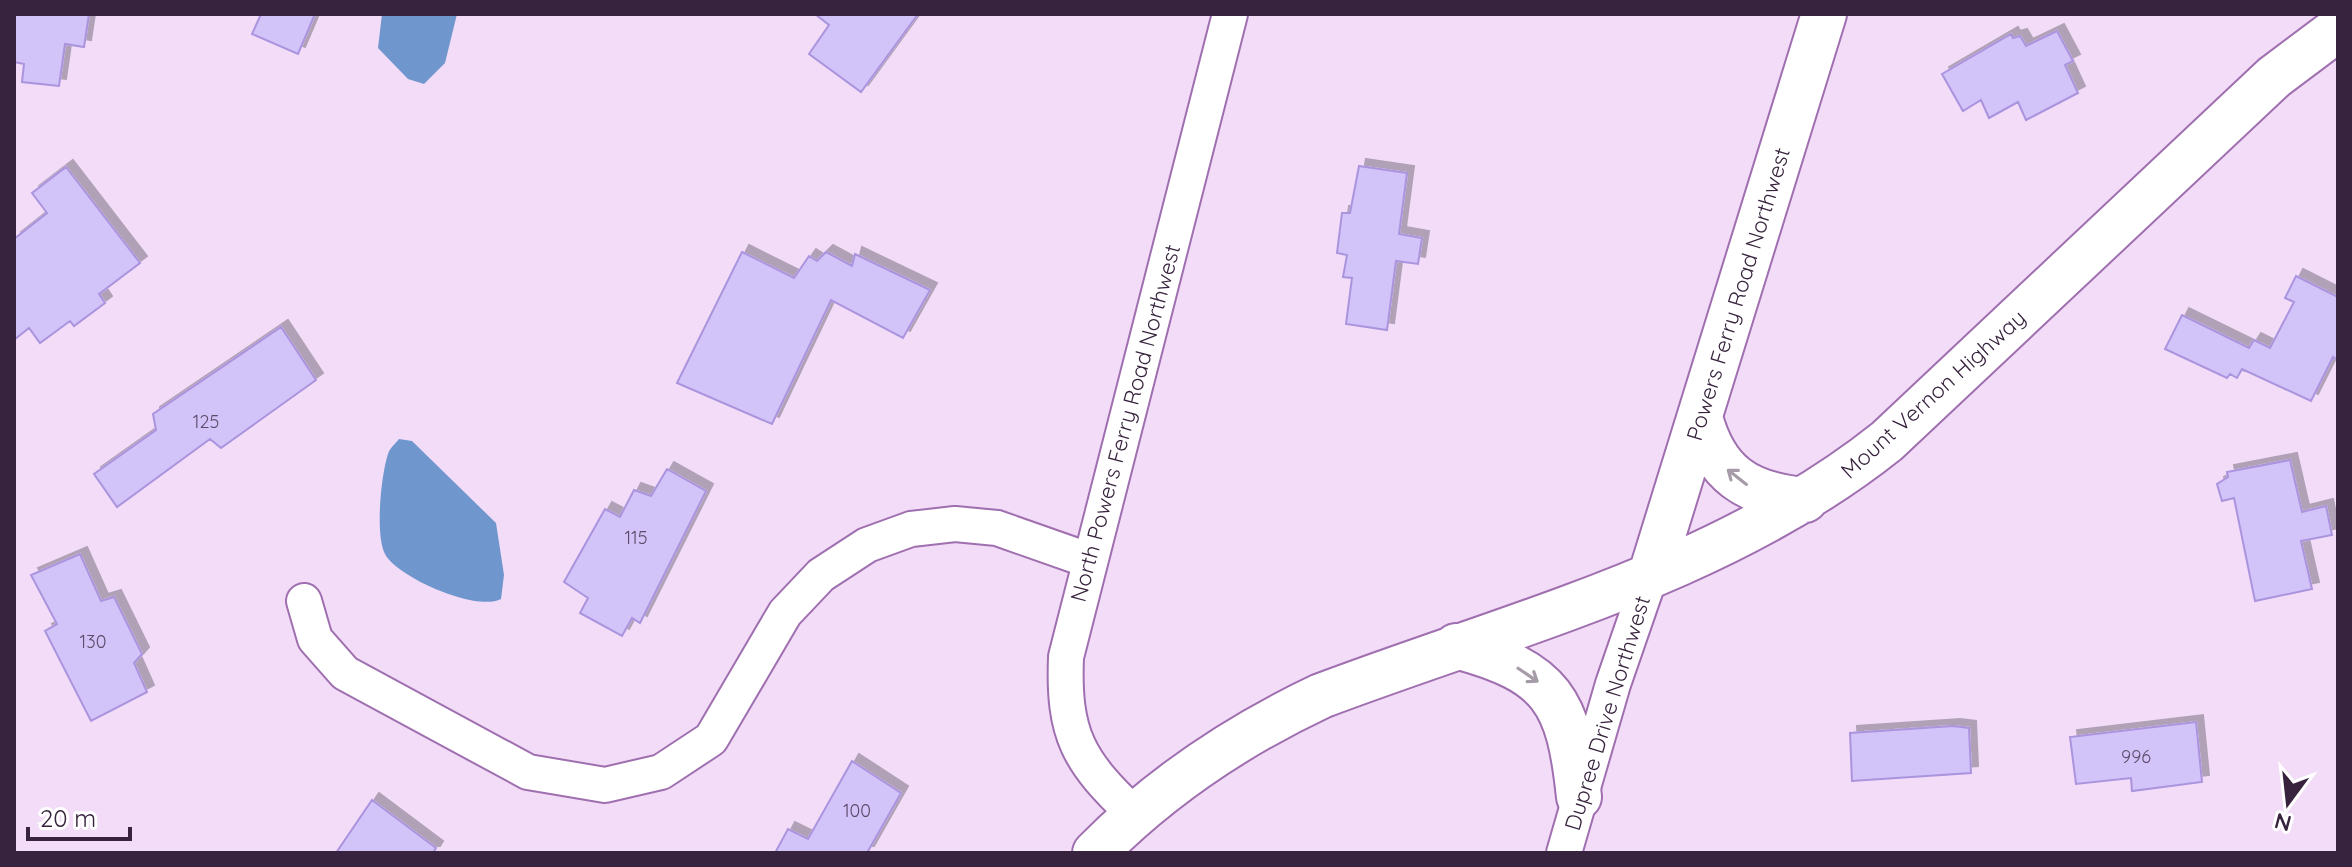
<svg xmlns="http://www.w3.org/2000/svg" width="2352" height="867" font-family="Quicksand,sans-serif">
<style>
.water{fill:#7096ce}
.building{fill:#d2c3f8;stroke:#ab94de;stroke-width:2;filter:url(#shadow)}
.lines{fill:none;stroke-linecap:round;stroke-linejoin:round}
.minor-casing{stroke:#9f6faf;stroke-width:38}
.tertiary-casing{stroke:#9f6faf;stroke-width:48}
.minor{stroke:#fff;stroke-width:34}
.tertiary{stroke:#fff;stroke-width:44}
.oneway{stroke:#a59ca8}
.labels{text-anchor:middle;stroke-width:7;stroke-linejoin:round;paint-order:stroke}
.number-label{font-size:18px;fill:#5e4b6c}
.street-label{font-size:22px;fill:#37233d;stroke:#fff}
</style>
<defs>
<filter id="shadow"><feDropShadow dx="7" dy="-7" stdDeviation="0" flood-color="#0004"/></filter>
</defs>
<rect width="100%" height="100%" fill="#f2dcf8"/>
<!-- water -->
<path class="water" d="M382,14H457L445,63L424,84L408,79L378,48Z
M399,439L412,441L496,523L504,575L501,599C477,612 398,578 385,554C375,535 381,475 388,454C389,449 395,444 399,439Z"/>
<!-- building -->
<path class="building" d="M14,14H89L84,47L65,44L59,86L22,82L24,64L14,62Z
M261,14H315L298,54L252,34Z
M918,14L861,92L809,54L829,25L815,14Z
M2057,31L2073,61L2065,65L2078,93L2026,120L2018,102L1989,118L1981,100L1963,111L1942,74L2011,34L2013,38L2020,36L2026,46Z
M1359,166L1407,173L1399,234L1422,238L1418,264L1396,261L1387,330L1346,324L1352,278L1343,277L1347,255L1337,253L1342,213H1350Z
M66,167L140,263L99,294L105,303L74,326L70,321L40,343L29,328L14,340V239L47,213L32,193Z
M742,252L794,278L809,256L817,261L826,252L852,266L855,254L930,290L903,338L831,300L772,424L677,383Z
M2296,276L2338,297V360L2333,357L2311,401L2242,369L2237,378L2230,374L2227,378L2165,349L2182,315L2249,348L2254,340L2270,348L2294,302L2285,298Z
M281,327L316,380L221,448L210,439L117,507L94,474L156,430L153,414Z
M2290,460L2302,512L2326,506L2332,535L2301,541L2312,589L2255,601L2234,498L2222,501L2217,484L2228,477L2227,472Z
M667,469L706,491L640,623L632,618L622,636L580,613L588,598L564,582L605,509L620,517L634,490L651,496Z
M80,554L101,601L114,597L142,654L134,663L147,692L91,721L45,631L57,624L31,575Z
M2196,722L2202,782L2132,791L2131,778L2076,784L2070,737Z
M1953,726L1969,728L1971,773L1852,781L1850,733Z
M852,761L901,793L867,853H775L788,829L808,839Z
M372,800L436,848L433,853H336Z"/>
<g class="lines">
<defs>
<path id="minor" d="M304,601L315,639L345,673L528,772L605,785L661,772L711,739L785,613L821,575L867,545L911,529L955,524L997,528L1088,560
M1134,814C1078,761 1063,735 1066,657L1230,14
M1564,853L1613,684L1651,574"/>
<path id="tertiary" d="M1700,417C1715,474 1747,495 1805,500
M1651,574L1824,14
M1456,646C1553,672 1569,701 1579,797
M1095,853C1161,786 1236,736 1321,696C1514,623 1723,572 1887,441L2274,77L2338,29"/>
</defs>
<!-- minor casing -->
<use href="#minor" class="minor-casing"/>
<!-- tertiary casing -->
<use href="#tertiary" class="tertiary-casing"/>
<!-- minor -->
<use href="#minor" class="minor"/>
<!-- tertiary -->
<use href="#tertiary" class="tertiary"/>
</g>
<!-- one-way arrows -->
<defs><path id="oneway-shaft" d="M-6 0H5M1.5-3L5.5 0L1.5 3" fill="none" stroke-width="1.6" stroke-linecap="round" stroke-linejoin="round" transform="scale(2)"/></defs>
<g class="oneway">
<use href="#oneway-shaft" transform="translate(1737 477) rotate(-142)"/>
<use href="#oneway-shaft" transform="translate(1528 675) rotate(34)"/>
</g>
<g class="labels">
<!-- number labels -->
<g class="number-label">
<text x="206" y="428">125</text>
<text x="636" y="544">115</text>
<text x="93" y="648">130</text>
<text x="2136" y="763">996</text>
<text x="857" y="817">100</text>
</g>
<!-- street labels -->
<g class="street-label">
<text transform="translate(1738 294) rotate(-73)" y="8">Powers Ferry Road Northwest</text>
<text transform="translate(1933 394) rotate(-42)" y="8">Mount Vernon Highway</text>
<text transform="translate(1125 423) rotate(-75)" y="8">North Powers Ferry Road Northwest</text>
<text transform="translate(1607 713) rotate(-73)" y="8">Dupree Drive Northwest</text>
</g>
</g>
<!-- border -->
<rect width="2352" height="867" fill="none" stroke="#37233d" stroke-width="32"/>
<!-- north arrow -->
<g transform="translate(2288 803) rotate(195)" stroke="#ffffff" stroke-width="6" paint-order="stroke">
<path d="M0-6L14 30L0 20L-14 30Z" fill="#37233d"/>
<text y="-12" font-size="22" font-weight="bold" text-anchor="middle" fill="#37233d">N</text>
</g>
<!-- scale -->
<path d="M28 827v12h102v-12" fill="none" stroke="#37233d" stroke-width="4"/>
<text x="40" y="827" font-size="24" fill="#37233d" stroke="#ffffff" stroke-width="6" paint-order="stroke">20 m</text>
</svg>
